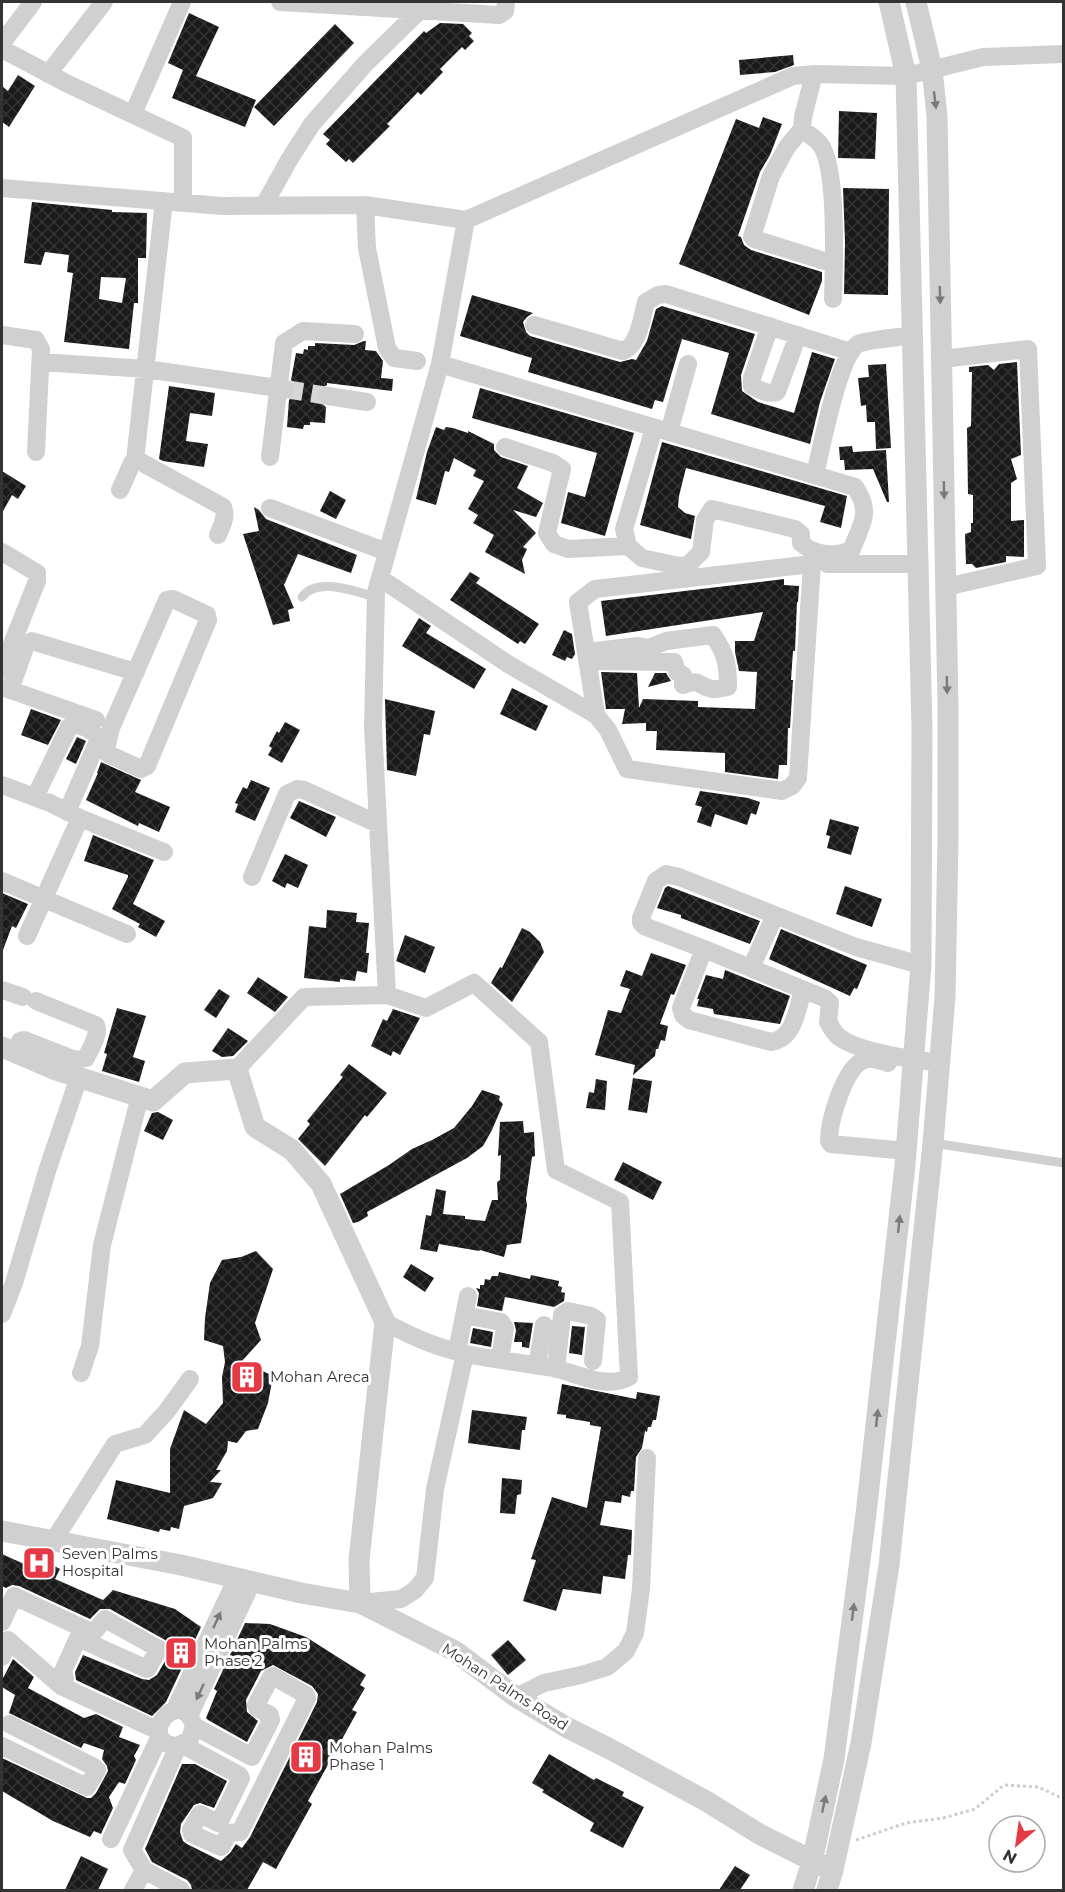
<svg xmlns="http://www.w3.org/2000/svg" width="1065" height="1892" font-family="Montserrat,sans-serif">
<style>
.building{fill:url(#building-cross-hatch);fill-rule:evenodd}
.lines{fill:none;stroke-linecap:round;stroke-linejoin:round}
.minor-tunnel{stroke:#d6d6d6;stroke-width:18;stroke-dasharray:18 9;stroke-linecap:butt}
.path{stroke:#cdcdcd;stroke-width:3;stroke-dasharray:3 3;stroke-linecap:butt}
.service{stroke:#d0d0d0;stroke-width:9}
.minor{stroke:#d0d0d0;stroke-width:18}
.tertiary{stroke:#d0d0d0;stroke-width:21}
.oneway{fill:#7a7a7a}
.labels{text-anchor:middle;stroke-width:6;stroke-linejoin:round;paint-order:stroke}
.poi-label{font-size:15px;fill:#333;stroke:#fff;text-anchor:start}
.street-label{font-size:15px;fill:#333;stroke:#fff}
</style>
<defs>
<pattern id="building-cross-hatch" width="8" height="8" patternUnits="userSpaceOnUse" patternTransform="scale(1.5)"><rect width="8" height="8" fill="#1a1a1a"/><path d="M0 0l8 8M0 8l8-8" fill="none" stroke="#333"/></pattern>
</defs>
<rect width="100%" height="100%" fill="#fff"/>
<!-- building -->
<path class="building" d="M189,13L219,27L196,76L256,100L245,127L172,98L183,70L168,63Z
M440,23L463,24L472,33L469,36L474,41L465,50L462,47L440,69L443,72L421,95L418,92L387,124L390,126L353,163L349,159L346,162L326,144L330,140L323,134L424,31L426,33Z
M335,24L354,43L274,126L254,107Z
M793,55L794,65L775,72L740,75L739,60Z
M18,75L35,86L9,127L2,122V86L8,91Z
M839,111L877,113L875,159L838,158Z
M763,117L782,124L770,155L760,172L738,236L741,237L744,245L751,250L822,272V281L809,315L679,264L736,119L759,128Z
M843,188L889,189L888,295L844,294L845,242Z
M32,202L112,210V212L147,213L146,258H138V303H134L129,349L64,342L73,273L67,272L69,255L45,252L41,265L24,263ZM101,277L126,278L122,303L99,299Z
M472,295L533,313L527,317L523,322L526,332L530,336L620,362L632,359L636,360L647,341L656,309L662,306L755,334L741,375L742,391L758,402L794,413L812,352L835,359L820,402L810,444L711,414L729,353L682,339L663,402L655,400L652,409L528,372L532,358L460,336Z
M364,341H366L365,350L376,351L383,361L381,378L393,379L392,391L327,383V385L320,389L317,395L318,401L326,407L325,423L310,422V425H304L303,429L287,427L289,400L294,395L296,390L295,384L291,380L296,353L303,354L304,349L308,350V346H315V343L354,345Z
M1017,362L1021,455L1011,459L1017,479L1011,483V521L1024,520V557L1006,556V562L976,568L972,564H966L965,534L971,532V523H973V495L968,494L967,428L971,426L972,372H969V367L988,365L994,370L999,364Z
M886,364L891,448L876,449L875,422H867L866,405L861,406L858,378L869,377L868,365Z
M169,386L215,393L212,416L190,413L186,441L208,444L204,467L163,461L159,459Z
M480,388L634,433L605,536L561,523L568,492L585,497L597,453L472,418Z
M436,427L444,430L446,427L453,428L468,433V431L494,444V450L501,457L528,466L517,488L543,503L536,517L513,510L536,533L523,547L527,549L522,560L525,574L485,552L494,535L473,523L478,515L468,509L484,481L473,476L476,470L454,458L449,472L445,471L436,505L416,499L427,452Z
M662,442L847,496L841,528L820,522L825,506L686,468L679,496L678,507L685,513L695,516L691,539L640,525Z
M852,446L853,452L886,450L889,502H887L873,469L845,470L844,460H840L839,447Z
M2,471L26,486L18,499L12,495L2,513Z
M330,491L346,500L336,519L320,511Z
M254,507L259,510L266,519L357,555L351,573L298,554L284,585L294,608L288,610L290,621L273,625L243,534L259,531Z
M470,572L480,578L476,583L539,624L525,644L520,641L518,644L450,600Z
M784,579V585L799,586L798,602H797L795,651H793L791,680H793L790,728H788L787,765H779L778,779L725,772V753L656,750L657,731H646V723L622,724L625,709H606L601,672L637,673L639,708L643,699L698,701V707L755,709L757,672L739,671L735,652V641H754L763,612L606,636L601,601Z
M419,618L431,626L426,633L486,669L474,689L402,646Z
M564,630L572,634L575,654L572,659L567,657L565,661L552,655Z
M655,673H666L671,681L648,687Z
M512,688L548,706L536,731L500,714Z
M385,699L435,711L430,735L424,734L416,776L387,770Z
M31,709L61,720L48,745L21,735Z
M285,722L300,730L282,763L268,755L272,748L269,746L277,731L279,733Z
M77,737L86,741L76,764L66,759Z
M101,762L141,780L135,792L170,807L159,832L139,823L138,826L86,800L98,773H97Z
M251,780L270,788L255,821L235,812L238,804L235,803L243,787L247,789Z
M700,791L748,798L760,802L756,815L751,813L747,825L715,814L711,827L697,822L702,807L695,805Z
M299,801L336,817L326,837L290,818Z
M830,819L859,827L851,855L827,848L830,836L826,835Z
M93,835L154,860L133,904L165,921L156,937L138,927L140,924L112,909L128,877V875L84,861Z
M285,854L308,865L298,888L287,883L285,888L272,881Z
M668,886L760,921L750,944L681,918V915L657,908L665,888Z
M845,886L882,899L872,927L836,914Z
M2,893L28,904L16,928L12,926L3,950Z
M327,910L357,913L356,922L369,923L366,953H369L367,973L357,971L355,981L340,979V982L304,978L309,926L326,928Z
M522,928L530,932L540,942L544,952L512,1002L491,983L500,967L502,968Z
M781,929L867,965L857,989L854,988L850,996L769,959Z
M405,935L435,947L425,973L396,961Z
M651,953L686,965L674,995L671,994L660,1024L668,1026L665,1041L661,1040L658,1049H656L655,1056L633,1075L635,1065L595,1055L608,1010L621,1013L630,989L620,986L626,970L642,976Z
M725,970L790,996L780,1024L714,1014L713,1009L697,1006L699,999H697L706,975L723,979Z
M258,977L288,997L275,1012L247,993Z
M219,989L230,996L216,1018L204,1010Z
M117,1008L146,1016L133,1057L145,1061L139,1082L102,1071L107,1054L104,1053Z
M393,1009L420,1018L400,1055L393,1051L391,1056L371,1046L383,1019L387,1021Z
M228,1028L248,1041L233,1056L222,1057L212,1051Z
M349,1064L387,1093L367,1117L365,1115L325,1166L298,1139L310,1124L307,1121L343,1077L340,1075Z
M633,1078L652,1081L647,1113L628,1110Z
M596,1079L607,1081L605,1110L586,1108L589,1092L594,1093Z
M482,1090L500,1096L499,1100L503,1104L492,1130L483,1146L467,1158L367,1212L368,1216L358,1222L353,1223L340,1194L389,1165L412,1149L432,1140L454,1128L472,1106Z
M158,1112L173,1120L163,1140L144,1131L152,1113Z
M523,1121L524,1133L534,1132L535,1156L532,1157L526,1199L527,1205L521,1243L507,1245L504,1257L480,1250L479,1251L439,1244L437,1252L420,1249L426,1215L431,1216L436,1189L446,1191L443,1214L465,1216V1219L485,1221L492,1200H498L497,1182L500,1180L501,1155L498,1156L500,1122Z
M623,1162L662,1182L653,1200L614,1180Z
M256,1251L273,1269L255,1323L261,1340L242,1361L273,1376L268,1403L258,1429L246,1431L237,1443L228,1441L227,1451L216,1470H221L210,1482L222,1483L213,1498L184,1506L179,1529L171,1527L170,1531L160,1529L159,1532L107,1519L116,1480L170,1493V1449L184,1410L206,1424L223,1403L222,1377L225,1362L223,1346L204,1340L205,1318L210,1283L222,1260L241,1257Z
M411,1264L434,1278L425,1292L403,1277Z
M499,1272L530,1279L531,1275L559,1281L558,1286L562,1287L561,1292L565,1293L564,1301L554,1307L505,1297L502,1311L477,1306L479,1293L476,1288L480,1289V1285H484L485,1279L490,1280L492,1276H498Z
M514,1322L533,1323L529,1348L522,1347V1342H514L516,1330Z
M572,1326L585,1327L582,1355L569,1353Z
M473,1328L493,1332L491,1347L470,1343Z
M562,1384L636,1399L637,1392L660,1396L656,1420H653L651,1427H648L647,1432L645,1431L642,1448L636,1457L634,1491H631L630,1497L622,1495L621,1503L605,1501L600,1525L632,1530L631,1555H628L625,1579L603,1576L601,1594L563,1589L556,1611L523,1601L536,1560L531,1559L552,1497L587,1508L601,1427L590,1425V1422L566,1418V1415L557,1414Z
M472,1410L527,1417L525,1430H522L520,1450L468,1443Z
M502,1478L522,1480L521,1494L517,1495L515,1514L500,1513Z
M2,1554L24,1564L27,1557L39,1563L41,1559L60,1569L55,1579L103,1600L113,1590L175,1609L201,1627L166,1702L152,1716L76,1680L75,1672L83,1655L142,1679L149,1680L157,1675L169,1654V1644L165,1640L110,1609H100L90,1619L19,1586L12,1585L6,1588L2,1586Z
M245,1623L270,1624L306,1637L366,1675L360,1685L365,1688L352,1710L357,1712L308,1801L312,1804L276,1869L263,1862L247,1890H192L191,1885L187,1880L152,1862L145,1849L182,1764H195L227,1781L214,1808L200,1803L194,1805L181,1824L180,1832L183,1841L187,1844L221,1861L230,1853L236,1844L242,1848L250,1837L317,1702L318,1694L312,1686L273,1665L261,1671L246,1700L247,1712L258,1721L247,1742L208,1720L206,1718L217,1691L214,1689Z
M508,1640L526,1660L508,1675L491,1655Z
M13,1659L34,1677L28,1688L84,1718L96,1714L123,1727L119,1737L140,1745L134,1756L136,1760L125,1784L119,1782L109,1797L113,1808L101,1834L94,1831L90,1837L53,1821L2,1791V1758L87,1798H91L96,1793L108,1771L107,1766L102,1759L104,1750L84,1743L81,1748L9,1713L15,1695L2,1687V1680Z
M549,1754L594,1780L596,1778L624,1792L622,1796L644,1807L623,1848L590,1831L594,1823L542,1792L544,1790L532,1783Z
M81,1856L108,1869L98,1890H65Z
M735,1866L750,1875L740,1890H719Z"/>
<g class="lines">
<!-- minor-tunnel -->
<path class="minor-tunnel" d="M285,389L328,396"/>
<!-- path -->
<path class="path" d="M856,1840L906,1823L943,1818L975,1809L1004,1785L1038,1787L1064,1799"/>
<!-- service -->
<path class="service" d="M302,597C317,576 356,592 376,597
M933,1143L1064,1163"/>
<!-- minor -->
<path class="minor" d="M280,2L499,15L505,11L506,2
M2,43L33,2
M2,49L68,84L183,138V203
M48,74L104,2
M814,74L803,117L802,129C807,134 816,138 820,144C838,167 834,267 833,299
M133,114L182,2
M802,129L787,147L771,176L752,237L754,239L834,264
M2,188L222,206L365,205L466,220L793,76L814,74L906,76L983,57L1064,54
M264,205L289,160L312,124L365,64L419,11L424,2
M365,205L367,248L387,348L394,358L417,361
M534,325L623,351C639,345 642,317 646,302L658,295L666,294L851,352
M770,326L752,378V386C759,390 769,395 777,392L798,335
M2,335L36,340L41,349L36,452
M942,359L1028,349L1037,566L946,587
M41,362L146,369L285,389
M440,364L855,487C872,513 862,522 852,549C837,558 814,555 801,543V534L795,529L712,509L705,520L701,552L688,565L679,566L642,558L628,546L624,529L654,428
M328,396L367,402
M669,432L688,364
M505,447L553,463L562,469L547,533L554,544L568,549L628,546
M270,457L284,343L303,331L355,334
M135,460L164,201
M815,475C821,450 838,357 858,344C865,340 902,337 913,335
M120,490L132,463L135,460L141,462L223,507C227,517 222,525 218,535
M270,508L387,552
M2,552L37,573V581L2,669
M827,564H918
M380,578L508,664L596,715L578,602L595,589L812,564L798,778L792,786L782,791L627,769L608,730L596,715
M173,599L207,615L208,620L147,766L141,769L108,754L106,749L111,728L167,600Z
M587,652L638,646L649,648L666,641L713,635C726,654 728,664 728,687C724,687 717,690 712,689C697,686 701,678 683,685V675L677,672L674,662L587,661
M2,687L96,720
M10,690L26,645L32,641L136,672
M2,785L50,803L80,818L27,936
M35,797L69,727L72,725C82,725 92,730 98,737V741L67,812
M80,818L164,852
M252,877L287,794L297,789L304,790L378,824
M2,881L127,934
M704,949L681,1008L683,1015L689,1020L771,1042C794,1039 797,1010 803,990
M921,965L856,947L679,877L666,874L656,881L641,918V923L644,926L704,949L824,998L830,1003L828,1022C831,1027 834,1033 839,1037C858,1052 916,1060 940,1063
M751,968L775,915
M2,990L23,997
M16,1053L20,1041L24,1040L75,1060L86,1058C90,1049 100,1035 96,1025L36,1001
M888,1063C881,1061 870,1057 864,1060C844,1068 829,1121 829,1141L831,1144L907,1151
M237,1069L304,997L387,995L373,727L376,592L440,364L466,220
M2,1314L14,1283L48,1168L79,1077
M464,1315L501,1322L505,1328L500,1359
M385,1322C410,1336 438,1348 466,1354C495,1360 525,1363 553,1368C577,1373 606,1390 629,1377L620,1202L556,1170L539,1042L474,983L426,1008L387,995
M457,1351L468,1296
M537,1366L544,1325
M556,1369L562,1315L568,1311L591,1316L597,1320L593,1361
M81,1373L90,1346L102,1245L140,1096
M54,1540L115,1444L145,1435L167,1411L190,1379
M360,1603L401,1599L415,1590L425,1578L435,1489L465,1354
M2,1622L14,1596L93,1633L105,1619L159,1649L147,1669L78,1638L63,1671L65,1679L61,1686
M2,1657L8,1640L61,1686L159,1731
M516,1697L544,1683L581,1675L607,1667L626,1651L635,1633L641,1589L647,1458
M174,1711L237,1578
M189,1716L252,1582
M183,1745L239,1775L241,1778L220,1821L218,1823L200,1814L191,1830L192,1834L221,1847L229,1833L240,1832L307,1698L306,1695L273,1676L271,1677L256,1705L257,1708L270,1715L271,1720L252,1757L194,1726C180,1682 132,1743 178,1746L190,1739L194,1726
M2,1746L87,1787L97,1770L94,1767L9,1724
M178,1746L132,1850L144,1870L181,1890
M111,1839L160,1736
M133,1890L144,1870"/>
<!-- tertiary -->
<path class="tertiary" d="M2,1047L56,1070L153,1101L185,1073L237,1069L255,1127L292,1150L321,1184L385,1322L359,1560L360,1603
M2,1531L181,1565L301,1593L360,1603L455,1651L516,1697L566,1727L608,1748L706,1801L761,1835L823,1866
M803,1890L812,1862L834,1759L866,1514L905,1165L921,965L922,728L906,76L889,2
M827,1890L833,1870L861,1743L889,1565L933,1143L945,997L948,838V707L937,116L932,69L916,2"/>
</g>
<!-- one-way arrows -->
<defs><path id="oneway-solid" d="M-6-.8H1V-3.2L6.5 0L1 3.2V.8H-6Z" transform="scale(1.5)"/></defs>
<g class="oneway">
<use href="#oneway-solid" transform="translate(935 100) rotate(83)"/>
<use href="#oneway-solid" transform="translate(940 295) rotate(89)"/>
<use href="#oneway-solid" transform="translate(944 490) rotate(89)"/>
<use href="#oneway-solid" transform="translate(947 685) rotate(89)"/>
<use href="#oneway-solid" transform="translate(899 1224) rotate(-84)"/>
<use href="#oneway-solid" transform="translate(877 1418) rotate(-84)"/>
<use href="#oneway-solid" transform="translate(853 1612) rotate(-83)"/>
<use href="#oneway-solid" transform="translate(217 1620) rotate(-65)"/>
<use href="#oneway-solid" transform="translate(200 1692) rotate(115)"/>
<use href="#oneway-solid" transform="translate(824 1804) rotate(-78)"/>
</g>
<!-- icons -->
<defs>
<symbol id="building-square" viewBox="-11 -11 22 22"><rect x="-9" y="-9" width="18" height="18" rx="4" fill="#e63946" stroke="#fff"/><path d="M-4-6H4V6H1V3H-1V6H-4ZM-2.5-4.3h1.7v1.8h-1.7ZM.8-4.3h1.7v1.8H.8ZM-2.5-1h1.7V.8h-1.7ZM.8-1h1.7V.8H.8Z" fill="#fff"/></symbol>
<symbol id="hospital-square" viewBox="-11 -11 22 22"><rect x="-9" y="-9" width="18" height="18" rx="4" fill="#e63946" stroke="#fff"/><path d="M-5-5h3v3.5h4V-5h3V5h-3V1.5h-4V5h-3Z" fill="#fff"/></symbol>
</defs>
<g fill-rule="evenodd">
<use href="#building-square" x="228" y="1358" width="38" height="38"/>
<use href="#hospital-square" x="20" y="1544" width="38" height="38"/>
<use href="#building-square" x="162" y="1634" width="38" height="38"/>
<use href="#building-square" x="287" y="1738" width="38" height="38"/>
</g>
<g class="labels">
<!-- poi labels -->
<g class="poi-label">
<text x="270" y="1382">Mohan Areca</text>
<text x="62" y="1559">Seven Palms<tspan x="62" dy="17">Hospital</tspan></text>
<text x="204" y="1649">Mohan Palms<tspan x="204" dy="17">Phase 2</tspan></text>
<text x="329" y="1753">Mohan Palms<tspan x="329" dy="17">Phase 1</tspan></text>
</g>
<!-- street labels -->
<g class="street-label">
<text transform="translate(505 1687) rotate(33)" y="5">Mohan Palms Road</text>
</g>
</g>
<!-- border -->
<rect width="1065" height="1892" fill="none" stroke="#333333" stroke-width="6"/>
<!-- north arrow -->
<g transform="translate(1017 1844) rotate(209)"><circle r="28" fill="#ffffff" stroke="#adadad" stroke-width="1.5"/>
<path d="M0-4.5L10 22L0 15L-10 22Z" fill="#e63946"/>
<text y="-9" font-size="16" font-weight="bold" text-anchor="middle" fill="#333333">N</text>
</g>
</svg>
